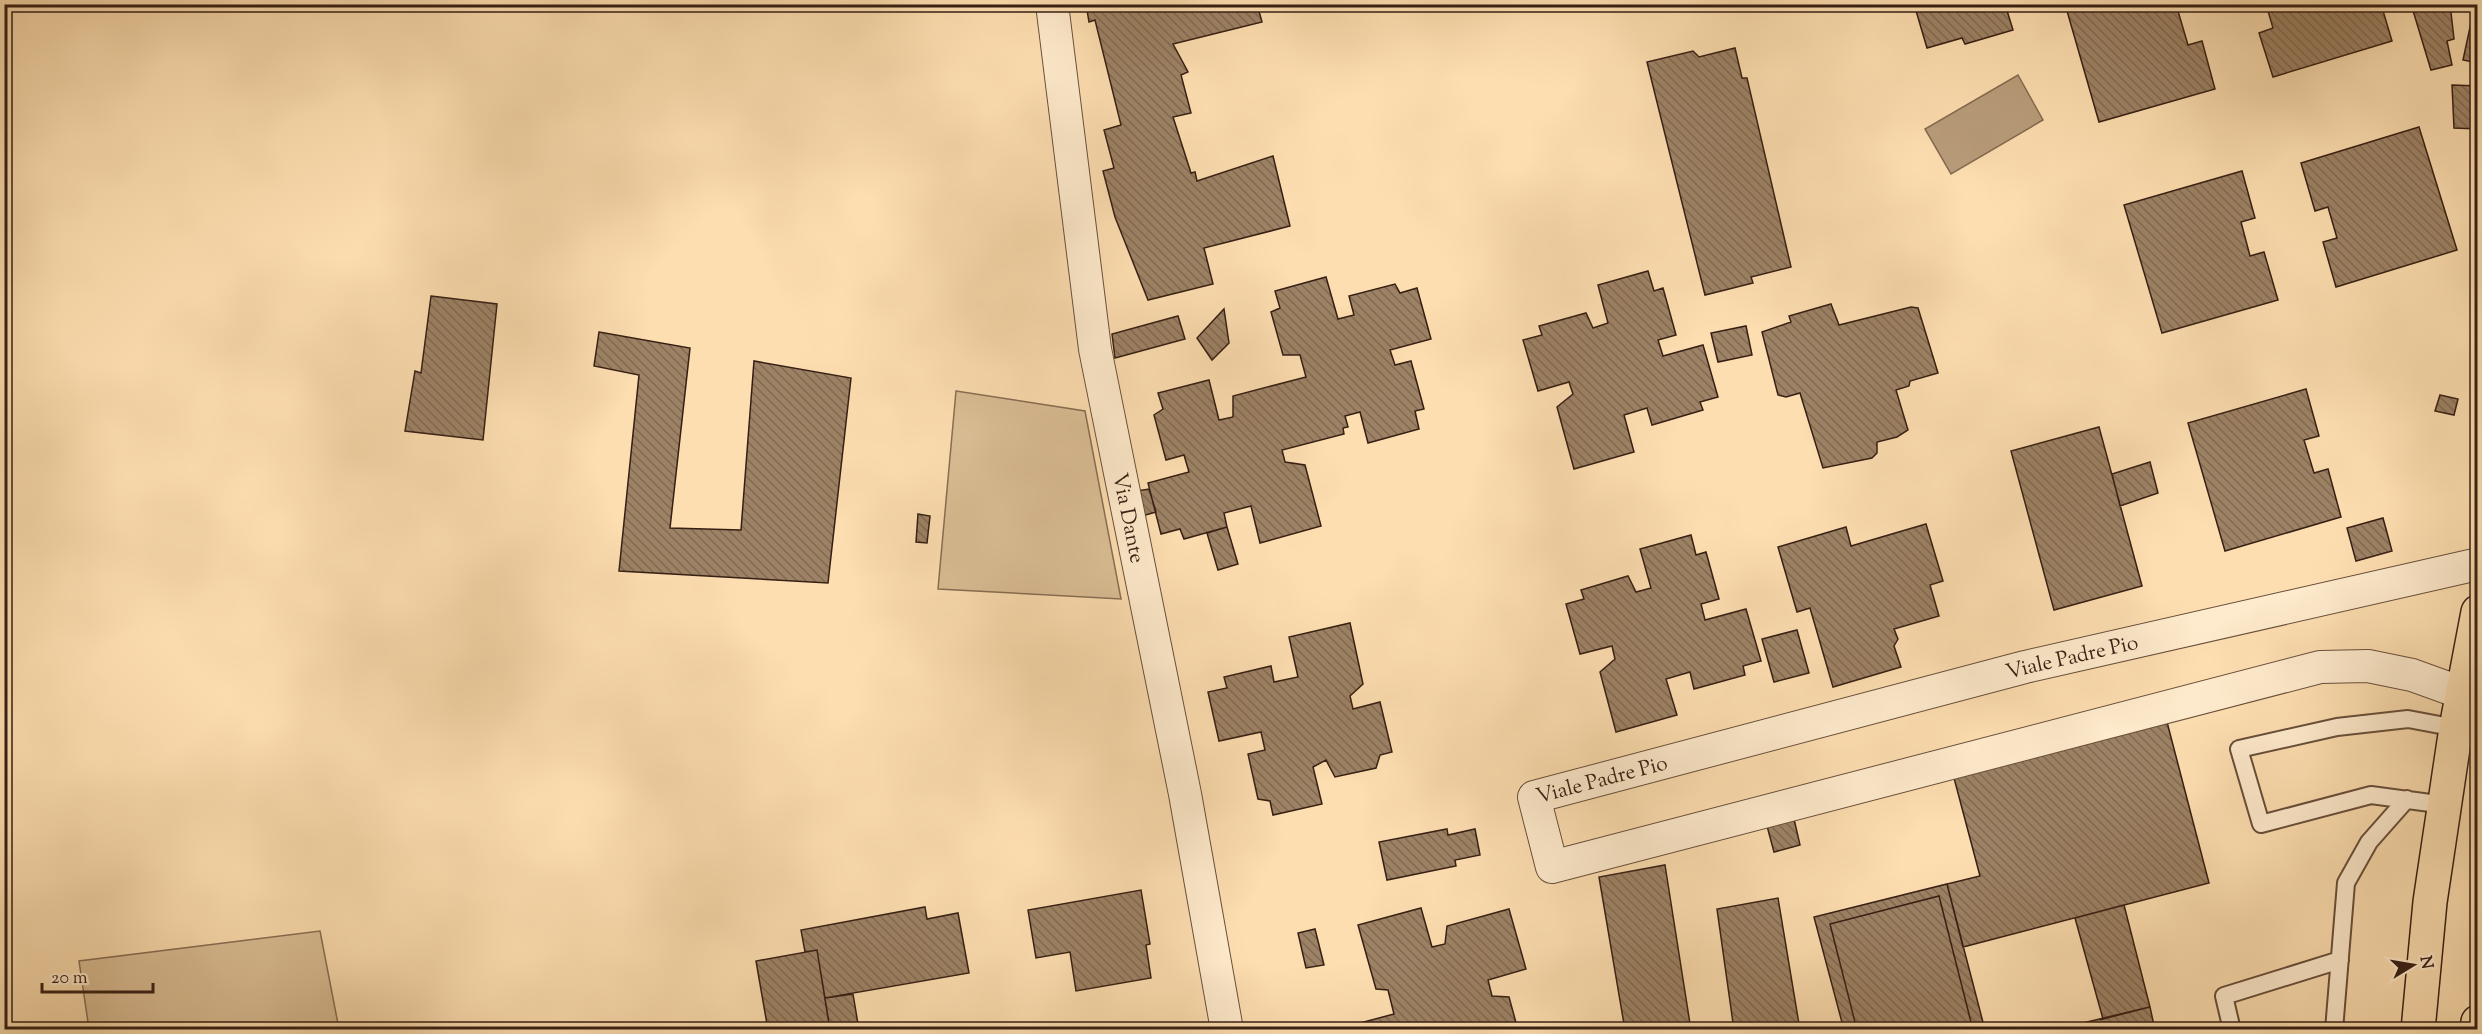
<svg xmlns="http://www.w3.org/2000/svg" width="2482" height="1034" font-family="'Sorts Mill Goudy',serif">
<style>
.grass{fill:#dbbe95;stroke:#886e54;stroke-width:1.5}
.water{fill:#b99d7b;stroke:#856b52;stroke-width:1.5}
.building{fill:url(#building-back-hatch);stroke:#361f14;stroke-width:1.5}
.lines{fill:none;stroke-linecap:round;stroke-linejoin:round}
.lane-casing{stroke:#684f3b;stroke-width:20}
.street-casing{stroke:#684f3b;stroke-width:34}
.primary-casing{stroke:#361f14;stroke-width:36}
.lane{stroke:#feeacc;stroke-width:16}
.street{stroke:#feeacc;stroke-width:32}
.primary{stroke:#fddeb0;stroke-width:33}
.labels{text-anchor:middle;stroke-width:6;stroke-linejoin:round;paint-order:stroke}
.street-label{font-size:21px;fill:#361f14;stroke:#feeacc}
</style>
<defs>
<pattern id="building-back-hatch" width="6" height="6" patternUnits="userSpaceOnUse" patternTransform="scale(1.5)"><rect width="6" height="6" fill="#9d8265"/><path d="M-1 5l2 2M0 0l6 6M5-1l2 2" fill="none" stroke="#816a52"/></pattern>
</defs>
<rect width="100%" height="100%" fill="#fddeb0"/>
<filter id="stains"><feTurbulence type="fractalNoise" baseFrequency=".00333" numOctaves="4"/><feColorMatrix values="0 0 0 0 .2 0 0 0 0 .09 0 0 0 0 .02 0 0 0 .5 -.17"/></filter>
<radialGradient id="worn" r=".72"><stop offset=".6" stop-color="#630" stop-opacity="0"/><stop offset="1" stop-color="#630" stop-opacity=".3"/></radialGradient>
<!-- grass -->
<path class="grass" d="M956,391L1085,411L1121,599L938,589Z
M320,931L339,1029H89L79,961Z"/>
<!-- water -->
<path class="water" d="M2018,75L2043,120L1951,174L1925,129Z"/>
<!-- building -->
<path class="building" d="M1086,4H1257L1262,22L1173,44L1188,72L1181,75L1191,113L1173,117L1191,173L1195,172L1197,181L1273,156L1290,226L1204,248L1213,284L1148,300L1115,217L1103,171L1114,168L1104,130L1121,125L1095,20L1089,22Z
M1914,4H2005L2013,30L1965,44L1962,38L1927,48Z
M2065,4H2193V6L2178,11L2188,45L2202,41L2215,89L2099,122Z
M2266,4H2381L2392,41L2273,77L2259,33L2273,28Z
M2411,4H2450L2454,39L2447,41L2452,65L2431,70Z
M2475,4H2478V63L2463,60Z
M1735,48L1742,78H1747L1791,267L1751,277L1753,283L1705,295L1647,62L1693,51L1699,57Z
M2452,85L2478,86V129L2454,128Z
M2419,127L2457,250L2336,287L2323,242L2337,238L2328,207L2315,211L2301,163Z
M2242,171L2255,218L2241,222L2250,256L2264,252L2278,300L2162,333L2124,205Z
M1648,271L1654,291L1663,288L1676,335L1658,340L1663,356L1703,345L1718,397L1700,402L1703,410L1652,425L1647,408L1624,415L1634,452L1574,469L1557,407L1573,394L1569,382L1538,391L1523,340L1542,335L1539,326L1586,313L1593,328L1608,323L1598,285Z
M1326,277L1338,319L1354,315L1349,296L1395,284L1400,293L1417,288L1431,339L1390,350L1395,365L1411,361L1424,409L1415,411L1419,429L1368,443L1360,412L1345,416L1348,427L1343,428L1344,434L1282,450L1285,462L1305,465L1321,526L1260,543L1251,506L1224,513L1227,527L1184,539L1180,529L1161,534L1148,483L1189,472L1184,455L1166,460L1154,415L1163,409L1158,393L1209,380L1219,420L1233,417V396L1306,377L1300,355H1283L1271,312L1280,308L1275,291Z
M431,296L497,304L483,440L405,431L415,371L421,373Z
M1831,304L1839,325L1911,307L1918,308L1938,373L1910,381L1909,386L1896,390L1908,430L1897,437L1877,442V453L1872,458L1823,468L1800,393L1786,397L1778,395L1762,332L1791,322L1789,316Z
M1224,309L1229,343L1212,360L1197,338Z
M1178,316L1185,339L1115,358L1112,334Z
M1746,326L1752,355L1718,362L1711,333Z
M599,332L690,348L670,528L741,530L754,361L851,378L828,583L619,571L639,375L594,366Z
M2306,389L2319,436L2304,440L2314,473L2328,469L2341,517L2225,551L2188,423Z
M2440,395L2458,399L2454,415L2435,411Z
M2099,427L2142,586L2054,610L2011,451Z
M2150,462L2158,493L2120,506L2112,474Z
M1149,489L1156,512L1142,516L1136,491Z
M918,514L930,516L927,543L916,542Z
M2383,518L2392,551L2356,561L2347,528Z
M1926,524L1943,581L1930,585L1939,616L1894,629L1898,639L1894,646L1901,667L1833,687L1810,608L1797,612L1778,547L1846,527L1851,546Z
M1227,527L1238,564L1218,570L1207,533Z
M1691,535L1696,555L1706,552L1719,599L1701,604L1705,620L1746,609L1761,661L1743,666L1745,675L1694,689L1690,672L1666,679L1677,715L1616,732L1600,672L1615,659L1612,646L1580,654L1566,604L1584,599L1581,590L1628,576L1636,592L1651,588L1640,549Z
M1350,623L1363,684L1350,696L1353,709L1380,702L1392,752L1380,755L1376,768L1335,777L1326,760L1313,767L1322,804L1273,815L1270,801L1258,799L1248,754L1265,750L1261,732L1219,741L1208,692L1227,688L1224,677L1271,666L1274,682L1298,677L1289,637Z
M1797,630L1809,673L1774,682L1762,639Z
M2167,722L2209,883L1963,947L1947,884L1980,876L1954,778Z
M1794,819L1800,845L1774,852L1767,826Z
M1447,829L1448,835L1475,829L1480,855L1455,860L1456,866L1387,880L1379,842Z
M1665,865L1691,1030H1625L1599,877Z
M1947,884L1985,1030H1973L1939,896L1830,924L1857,1030H1844L1814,917Z
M1141,890L1150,944L1146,945L1151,978L1076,991L1070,952L1036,958L1028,910Z
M1939,896L1973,1030H1857L1830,924Z
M1778,898L1800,1030H1734L1717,909Z
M2124,905L2150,1007L2103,1019L2075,918Z
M925,907L927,919L958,913L969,973L825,998L817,950L805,952L801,930Z
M1421,908L1432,947L1445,944L1447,926L1509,909L1526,969L1488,980L1492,996L1509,997L1518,1030H1362L1360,1023L1394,1014L1388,990L1376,989L1358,925Z
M1315,929L1324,965L1306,968L1298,933Z
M817,950L830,1030H768L756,961Z
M853,994L859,1030H830L825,998Z
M2150,1007L2155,1030H2071L2070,1026Z
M61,1024L62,1030H31Z"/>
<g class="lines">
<defs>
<path id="lane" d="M2445,805L2371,795L2261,824L2239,749L2337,727L2408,719L2456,728
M2232,1030L2224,996L2340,960
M2334,1030L2346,883L2369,842L2407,799"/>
<g id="street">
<path id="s1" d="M1052,4L1095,349L1185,794L1227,1030"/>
<path id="s2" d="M2462,693L2412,675L2368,666L2320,667L1552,867L1534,797L2025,667L2478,564"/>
</g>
<path id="primary" d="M2418,1030L2430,902L2456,728L2478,612
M2477,1030L2478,1022"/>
</defs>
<!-- lane casing -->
<use href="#lane" class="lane-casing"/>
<!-- street casing -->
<use href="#street" class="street-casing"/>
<!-- primary casing -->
<use href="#primary" class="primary-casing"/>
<!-- lane -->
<use href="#lane" class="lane"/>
<!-- street -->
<use href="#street" class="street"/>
<!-- primary -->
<use href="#primary" class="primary"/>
</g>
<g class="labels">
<!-- street labels -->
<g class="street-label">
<text dy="7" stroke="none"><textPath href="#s1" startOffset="520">Via Dante</textPath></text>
<text dy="7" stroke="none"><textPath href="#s2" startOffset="1568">Viale Padre Pio</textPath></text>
<text dy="7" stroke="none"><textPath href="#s2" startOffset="1082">Viale Padre Pio</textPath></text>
</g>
</g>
<!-- margin -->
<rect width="2482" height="1034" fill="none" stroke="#fddeb0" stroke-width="24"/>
<rect x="6" y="6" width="2470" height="1022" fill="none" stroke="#361f14" stroke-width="3"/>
<rect x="12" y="12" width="2458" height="1010" fill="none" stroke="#361f14" stroke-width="1.5"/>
<!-- north arrow -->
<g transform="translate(2413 965) rotate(79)" stroke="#feeacc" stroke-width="4.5" paint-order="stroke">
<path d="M0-4.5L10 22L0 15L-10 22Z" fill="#361f14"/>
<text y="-9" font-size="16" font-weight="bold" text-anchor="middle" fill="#361f14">N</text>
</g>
<!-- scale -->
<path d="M42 983v9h111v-9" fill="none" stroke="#361f14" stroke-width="3"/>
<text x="51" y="983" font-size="18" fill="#361f14" stroke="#feeacc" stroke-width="4.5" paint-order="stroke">20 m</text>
<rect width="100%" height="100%" filter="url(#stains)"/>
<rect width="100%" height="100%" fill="url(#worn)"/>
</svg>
